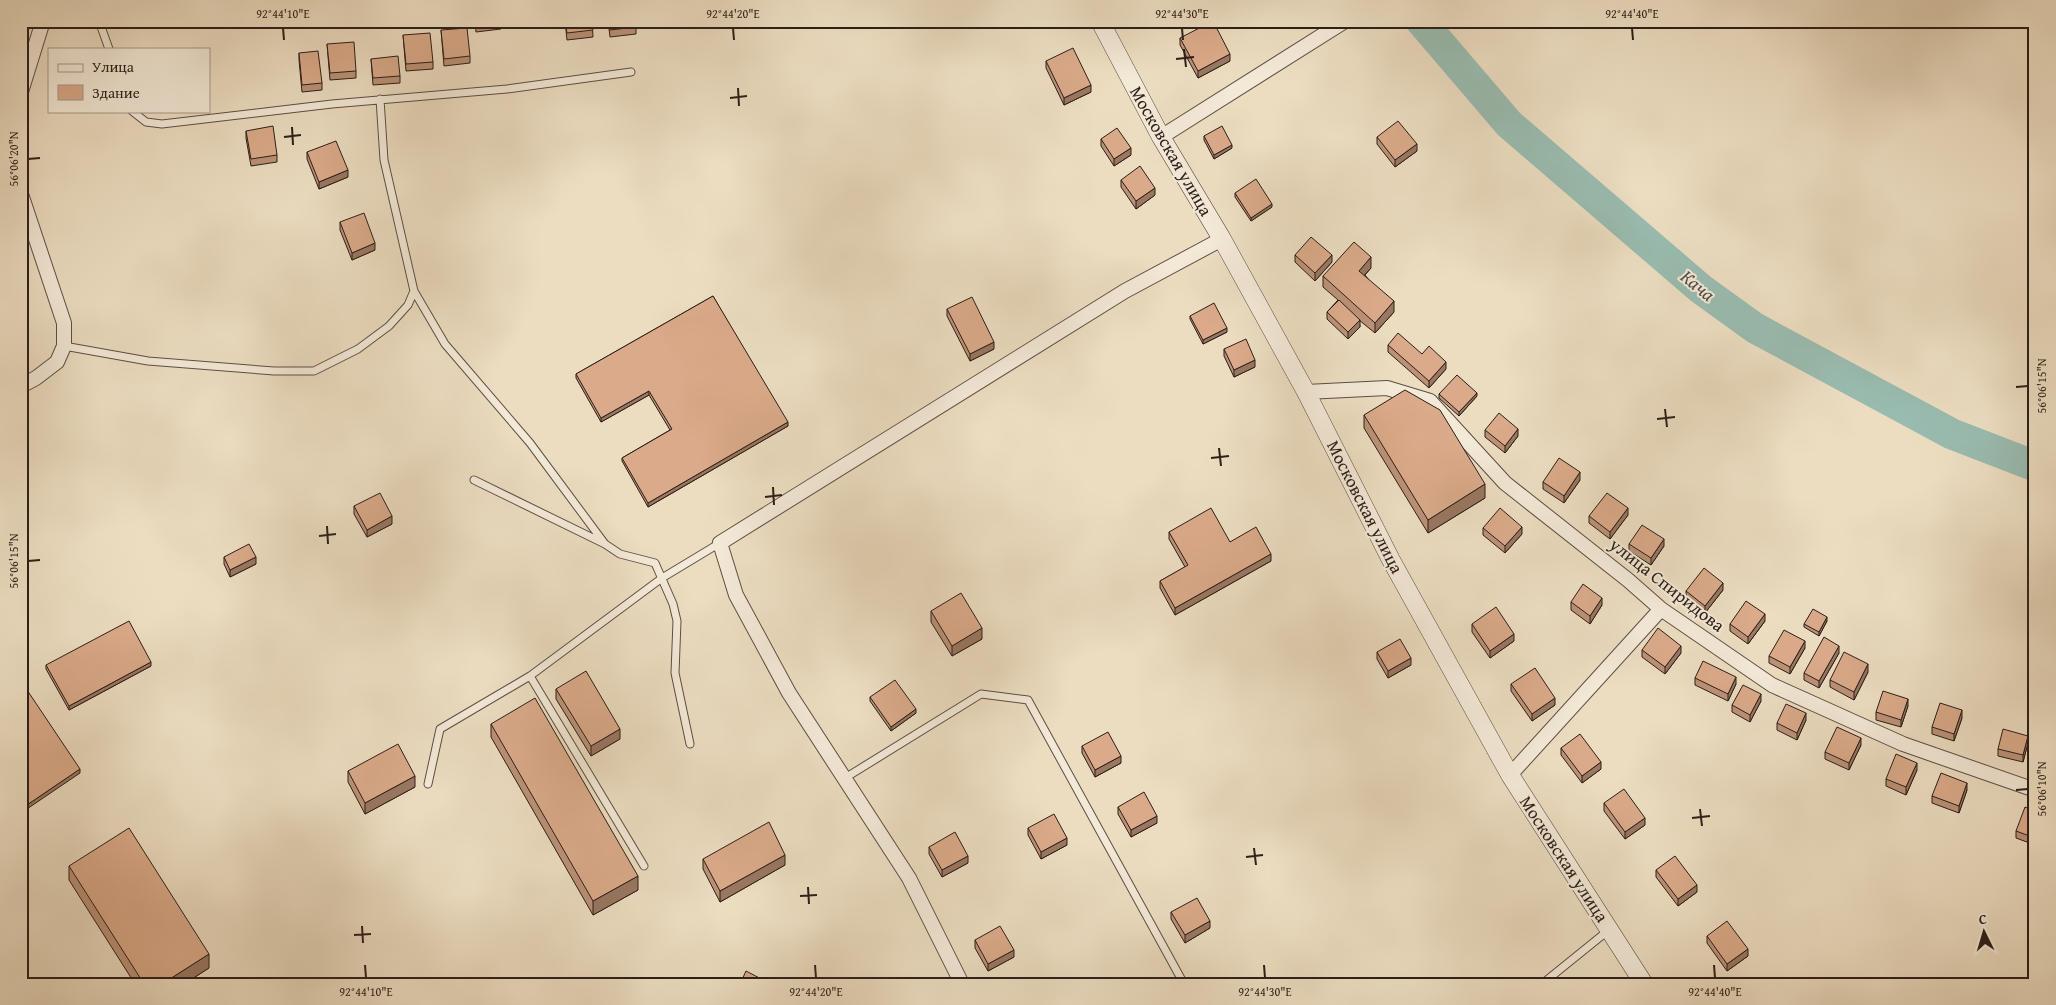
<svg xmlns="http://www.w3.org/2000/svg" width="2056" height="1005" font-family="'Gentium Book Plus',serif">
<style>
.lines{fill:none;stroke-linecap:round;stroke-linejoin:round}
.river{stroke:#99bcb0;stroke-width:31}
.service-casing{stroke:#5c4e43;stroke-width:9}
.minor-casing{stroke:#5c4e43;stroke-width:16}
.tertiary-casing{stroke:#5c4e43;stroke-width:19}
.service{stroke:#f3e9d7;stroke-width:7}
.minor{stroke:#f3e9d7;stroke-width:14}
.tertiary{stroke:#f3e9d7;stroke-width:18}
.wall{fill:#bb9277;stroke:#2c1e19}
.shaded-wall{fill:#997761;stroke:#2c1e19}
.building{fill:#daaa8a;stroke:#2c1e19}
.ticks{fill:none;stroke:#2c1e19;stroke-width:2}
.labels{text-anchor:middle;stroke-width:4;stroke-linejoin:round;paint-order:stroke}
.street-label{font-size:18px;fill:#2c1e19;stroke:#f3e9d7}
.water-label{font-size:19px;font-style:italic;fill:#4d4d46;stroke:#f3e9d7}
.neatline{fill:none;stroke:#2c1e19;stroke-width:2}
.ticks-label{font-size:12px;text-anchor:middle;fill:#2c1e19}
</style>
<rect width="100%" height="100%" fill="#ecddc1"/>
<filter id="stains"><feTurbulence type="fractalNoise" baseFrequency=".004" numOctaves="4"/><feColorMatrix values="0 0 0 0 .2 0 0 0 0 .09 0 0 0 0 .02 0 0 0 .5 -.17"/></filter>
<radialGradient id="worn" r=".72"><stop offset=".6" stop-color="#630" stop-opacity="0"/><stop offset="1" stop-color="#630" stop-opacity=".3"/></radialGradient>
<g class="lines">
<!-- river -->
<path class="river" d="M1421,21L1509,124L1701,289L1755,328L1952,434L2035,466"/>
<defs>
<path id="service" d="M99,21L109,49
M380,99L384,160L414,291L445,344L530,443L605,544
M132,111L146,122L162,124L332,104L507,89L631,72
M64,346L148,361L274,371H314L358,349L389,326L408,305L414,291
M474,480L605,544L620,554L655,563L673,604L677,621L675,673L690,744
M530,676L644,866
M845,778L981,694L1028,700L1184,984
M428,784L440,729L530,676L662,578L720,543
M1542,984L1610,929"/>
<path id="minor" d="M21,92L43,21
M1161,137L1345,21
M21,194L64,323V346L57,362L36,378L21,386
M1306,392L1387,388L1430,401L1505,483L1628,580L1661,609L1772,685L1903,744L2035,790
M1510,775L1661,609
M962,984L909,878L789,693L736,595L720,543L1125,291L1222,239"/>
<path id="tertiary" d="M1100,21L1161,137L1222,239L1306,392L1391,560L1510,775L1644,984"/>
</defs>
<!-- service casing -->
<use href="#service" class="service-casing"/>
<!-- minor casing -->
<use href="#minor" class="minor-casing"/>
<!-- tertiary casing -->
<use href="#tertiary" class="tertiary-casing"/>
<!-- service -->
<use href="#service" class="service"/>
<!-- minor -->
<use href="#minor" class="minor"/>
<!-- tertiary -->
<use href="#tertiary" class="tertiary"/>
</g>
<!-- wall -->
<path class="wall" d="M475,21H501V29L476,32Z
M565,21H592L593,37L567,40Z
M608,21H636V34L610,37Z
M441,30L470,56V63L444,66Z
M403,35L433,62V69L406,71Z
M1180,38L1230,61L1198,78L1180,45Z
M327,44L356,71V78L330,80Z
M299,53L322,83V90L302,92L299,60Z
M371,59L400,76V83L373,85Z
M1046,61L1091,92L1064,105L1046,68Z
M246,131L277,155V162L251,166L246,138Z
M1204,136L1232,148L1214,159L1204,140Z
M1377,137L1417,151L1395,167L1377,144Z
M1101,139L1131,155L1114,166L1101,146Z
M307,152L348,177L319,189L307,159Z
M1121,180L1155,195L1136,209L1121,187Z
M1235,193L1272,207L1251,221L1235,197Z
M340,222L375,250L352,260L340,230Z
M1295,255L1332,262L1315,281L1295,262Z
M1371,268L1365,275L1394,312L1375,333L1359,320L1360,327L1348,339L1327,319V312L1338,300L1323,287V276Z
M713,296L788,426L648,507L622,461V458L670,430L649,395L601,422L576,378V374Z
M947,309L994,349L970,361L947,316Z
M1190,316L1227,332L1203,344L1190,319Z
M1388,345L1422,354L1446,369L1429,388L1388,352Z
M1224,349L1255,367L1234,377L1224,356Z
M1439,394L1477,396L1459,416L1439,398Z
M1364,415L1485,498L1428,533L1364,428Z
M1485,430L1518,436L1505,453L1485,437Z
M1580,480L1564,503L1543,489V482Z
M354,506L392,524L367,537L354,514Z
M1628,515L1610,539L1589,523V516Z
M1483,528L1522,534L1505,553L1483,535Z
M1169,532L1230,542L1271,561L1175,615L1160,588V581L1185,567L1169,539Z
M1629,544L1664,546L1651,565L1629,551Z
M224,557L256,564L230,577L224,564Z
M1723,590L1705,613L1686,598V591Z
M1571,602L1602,605L1590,624L1571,610Z
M931,611L982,639L952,656L931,622Z
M1765,621L1748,644L1730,631V624Z
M1827,621L1819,636L1804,627V624Z
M1472,624L1514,641L1490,658L1472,632Z
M1805,648L1790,674L1769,663V656Z
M1642,650L1681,653L1665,674L1642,657Z
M1377,652L1411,665L1388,678L1377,659Z
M1839,653L1819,688L1804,680V673Z
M46,665L151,666L69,710L46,669Z
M1868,672L1854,700L1830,687V680Z
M1695,678L1736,684L1728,701L1695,685Z
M1511,684L1555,705L1532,721L1511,691Z
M556,689L620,739L591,756L556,699Z
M870,697L916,713L891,731L870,701Z
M1761,701L1750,722L1732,712V705Z
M1908,706L1901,727L1876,720V712Z
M1962,718L1954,741L1932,734V727Z
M1806,720L1797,740L1777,730V723Z
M491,724L638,890L593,915L491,737Z
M2028,743L2023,762L1998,756V749Z
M1861,745L1849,770L1825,759V752Z
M1082,746L1121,763L1095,777L1082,753Z
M1561,748L1601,769L1582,783L1561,755Z
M1917,770L1906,795L1886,786V779Z
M348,771L415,787L365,814L348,782Z
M1967,790L1959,813L1932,803V796Z
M1604,803L1645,825L1625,839L1604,811Z
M1118,807L1157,823L1131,837L1118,814Z
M2035,811V845L2016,838V831Z
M1028,828L1067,845L1041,859L1028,835Z
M929,847L968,863L942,877L929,854Z
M703,859L785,865L720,902L703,869Z
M69,866L209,968L184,984H135L69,880Z
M1656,870L1697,892L1678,906L1656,877Z
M1171,912L1210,928L1185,943L1171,919Z
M1707,936L1748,956L1727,971L1707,943Z
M975,940L1014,957L988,971L975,948Z"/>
<!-- shaded-wall -->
<path class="shaded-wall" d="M1230,54V61L1198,78V71Z
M1091,85V92L1064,105V98Z
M1417,144V151L1395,167V160Z
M1232,145V148L1214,159V155Z
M1131,148V155L1114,166V159Z
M348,170V177L319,189V182Z
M1155,188V195L1136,209V201Z
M1272,204V207L1251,221V218Z
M375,243V250L352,260V253Z
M1332,255V262L1315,281V273Z
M1371,257V268L1359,281V271Z
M1394,301V312L1375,333V323Z
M1360,320V327L1348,339V332Z
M1227,328V332L1203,344V340Z
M994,342V349L970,361V354Z
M1255,360V367L1234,377V370Z
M1446,362V369L1429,388V381Z
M649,391V395L601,422V418Z
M1477,393V396L1459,416V412Z
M788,422V426L648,507V503Z
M1518,429V436L1505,453V446Z
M1580,472V480L1564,503V496Z
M1485,484V498L1428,533V520Z
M1628,508V515L1610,539V532Z
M392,516V524L367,537V530Z
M1522,527V534L1505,553V546Z
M1664,539V546L1651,565V558Z
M1271,554V561L1175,615V608Z
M256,557V564L230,577V570Z
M1723,583V590L1705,613V606Z
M1602,598V605L1590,624V616Z
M1765,614V621L1748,644V637Z
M1827,617V621L1819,636V632Z
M982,628V639L952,656V646Z
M1514,634V641L1490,658V651Z
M1805,641V648L1790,674V667Z
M1681,646V653L1665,674V667Z
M1839,646V653L1819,688V681Z
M1411,658V665L1388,678V671Z
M151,662V666L69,710V706Z
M1868,664V672L1854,700V692Z
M1736,677V684L1728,701V694Z
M1761,694V701L1750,722V715Z
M1555,698V705L1532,721V714Z
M1908,699V706L1901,727V720Z
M916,709V713L891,731V727Z
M1962,710V718L1954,741V734Z
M1806,713V720L1797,740V733Z
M620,729V739L591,756V746Z
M2028,736V743L2023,762V755Z
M1861,738V745L1849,770V763Z
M1121,756V763L1095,777V770Z
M1601,762V769L1582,783V776Z
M1917,763V770L1906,795V787Z
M80,769V773L21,813V809Z
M415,776V787L365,814V803Z
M1967,783V790L1959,813V806Z
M1157,816V823L1131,837V830Z
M1645,818V825L1625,839V832Z
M1067,838V845L1041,859V852Z
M785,855V865L720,902V891Z
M968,856V863L942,877V870Z
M638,876V890L593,915V901Z
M1697,885V892L1678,906V899Z
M1210,921V928L1185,943V935Z
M1748,949V956L1727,971V964Z
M1014,950V957L988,971V964Z
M209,954V968L184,984H162Z"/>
<!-- building -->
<path class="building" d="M476,21H501V22L476,25Z
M565,21H592L593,30L567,33Z
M609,21H636V27L610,30Z
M1213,21L1230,54L1198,71L1180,38Z
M467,28L470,56L444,59L441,30Z
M430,33L433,62L406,64L403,35Z
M354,42L356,71L330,73L327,44Z
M1073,48L1091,85L1064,98L1046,61Z
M318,51L322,83L302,85L299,53Z
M398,56L400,76L373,78L371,59Z
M1398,121L1417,144L1395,160L1377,137Z
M273,126L277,155L251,159L246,131Z
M1222,126L1232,145L1214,155L1204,136Z
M1117,128L1131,148L1114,159L1101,139Z
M336,141L348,170L319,182L307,152Z
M1140,166L1155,188L1136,201L1121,180Z
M1256,179L1272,204L1251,218L1235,193Z
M364,213L375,243L352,253L340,222Z
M1311,237L1332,255L1315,273L1295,255Z
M1354,242L1371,257L1359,271L1394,301L1375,323L1323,276Z
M713,296L788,422L648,503L622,458L672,429L649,391L601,418L576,374Z
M972,297L994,342L970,354L947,309Z
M1339,300L1360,320L1348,332L1327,312Z
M1214,303L1227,328L1203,340L1190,316Z
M1398,333L1422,354L1429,346L1446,362L1429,381L1388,345Z
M1246,339L1255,360L1234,370L1224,349Z
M1457,375L1477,393L1459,412L1439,394Z
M1405,390L1440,410L1485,484L1428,520L1364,415Z
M1499,413L1518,429L1505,446L1485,430Z
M1559,458L1580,472L1564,496L1543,482Z
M380,493L392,516L367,530L354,506Z
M1607,493L1628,508L1610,532L1589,516Z
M1211,508L1230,542L1256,527L1271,554L1175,608L1160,581L1188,565L1169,532Z
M1500,508L1522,527L1505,546L1483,528Z
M1642,525L1664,539L1651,558L1629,544Z
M249,544L256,557L230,570L224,557Z
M1704,568L1723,583L1705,606L1686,591Z
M1583,584L1602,598L1590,616L1571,602Z
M961,593L982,628L952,646L931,611Z
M1746,601L1765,614L1748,637L1730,624Z
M1496,607L1514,634L1490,651L1472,624Z
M1813,609L1827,617L1819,632L1804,624Z
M129,621L151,662L69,706L46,665Z
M1658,628L1681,646L1665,667L1642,650Z
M1784,630L1805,641L1790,667L1769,656Z
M1824,637L1839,646L1819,681L1804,673Z
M1400,639L1411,658L1388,671L1377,652Z
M1844,652L1868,664L1854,692L1830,680Z
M1703,661L1736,677L1728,694L1695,678Z
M1535,668L1555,698L1532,714L1511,684Z
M586,671L620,729L591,746L556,689Z
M895,680L916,709L891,727L870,697Z
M21,681L80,769L21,809Z
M1743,685L1761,694L1750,715L1732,705Z
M1883,691L1908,699L1901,720L1876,712Z
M535,698L638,876L593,901L491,724Z
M1940,703L1962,710L1954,734L1932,727Z
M1786,704L1806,713L1797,733L1777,723Z
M1837,727L1861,738L1849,763L1825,752Z
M2003,729L2028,736L2023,755L1998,749Z
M1108,732L1121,756L1095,770L1082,746Z
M1580,734L1601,762L1582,776L1561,748Z
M398,744L415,776L365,803L348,771Z
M1896,754L1917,763L1906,787L1886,779Z
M1941,773L1967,783L1959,806L1932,796Z
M1624,789L1645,818L1625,832L1604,803Z
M1144,792L1157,816L1131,830L1118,807Z
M2025,807L2035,811V838L2016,831Z
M1054,814L1067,838L1041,852L1028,828Z
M769,822L785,855L720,891L703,859Z
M129,828L209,954L162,984H144L69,866Z
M955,832L968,856L942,870L929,847Z
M1675,856L1697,885L1678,899L1656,870Z
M1197,898L1210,921L1185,935L1171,912Z
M1727,921L1748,949L1727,964L1707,936Z
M1000,926L1014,950L988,964L975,940Z
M746,971L771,984H740Z"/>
<!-- ticks -->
<path class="ticks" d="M283,28L284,40M733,28L734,40M1182,28L1183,40M1632,28L1633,40M1184,49L1186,67M1176,59L1194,57M738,88L739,106M730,98L747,96M292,127L293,145M284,137L301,135M28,159L40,158M2016,387L2028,386M1665,409L1667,427M1657,419L1675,417M1219,448L1221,466M1211,458L1229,456M773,487L774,505M765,497L782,495M327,526L328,544M319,536L336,534M28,561L40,560M2016,790L2028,789M1700,809L1702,826M1692,818L1710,816M1254,848L1256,865M1246,857L1263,855M808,887L809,904M800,896L817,895M362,926L363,943M354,935L371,934M365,965L366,978M815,965L816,978M1264,965L1265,978M1714,965L1715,978"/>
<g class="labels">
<!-- street labels -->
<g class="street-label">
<text transform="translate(1171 151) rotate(60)" y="6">Московская улица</text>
<text transform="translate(1365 507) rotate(63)" y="6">Московская улица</text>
<text transform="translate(1667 585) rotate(38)" y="6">улица Спиридова</text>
<text transform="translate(1564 859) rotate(57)" y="6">Московская улица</text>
</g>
<!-- water labels -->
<g class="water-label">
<text transform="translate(1698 285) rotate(39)" y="7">Кача</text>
</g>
</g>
<!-- margin -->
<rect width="2056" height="1005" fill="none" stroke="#ecddc1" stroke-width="55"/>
<!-- legend -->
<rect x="48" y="48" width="162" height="65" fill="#f3e9d7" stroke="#a3988b"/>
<rect x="58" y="64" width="25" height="8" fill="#f3e9d7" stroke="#a3988b"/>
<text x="92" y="72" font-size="15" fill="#2c1e19">Улица</text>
<rect x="58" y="85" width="25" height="15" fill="#daaa8a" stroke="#a3988b"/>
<text x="92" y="98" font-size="15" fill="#2c1e19">Здание</text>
<!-- north arrow -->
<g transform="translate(1984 932) rotate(355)" stroke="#f3e9d7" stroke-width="4" paint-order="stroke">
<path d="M0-4L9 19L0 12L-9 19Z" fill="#2c1e19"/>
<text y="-8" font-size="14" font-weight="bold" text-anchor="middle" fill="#2c1e19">С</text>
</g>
<rect x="28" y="28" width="2000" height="950" class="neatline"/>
<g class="ticks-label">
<text x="283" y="18">92°44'10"E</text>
<text x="733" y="18">92°44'20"E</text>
<text x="1182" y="18">92°44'30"E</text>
<text x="1632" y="18">92°44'40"E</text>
<text transform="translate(14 159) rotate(-90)" y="4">56°06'20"N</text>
<text transform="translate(2042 386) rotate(-90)" y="4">56°06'15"N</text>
<text transform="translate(14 561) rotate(-90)" y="4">56°06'15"N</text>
<text transform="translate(2042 789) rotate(-90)" y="4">56°06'10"N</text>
<text x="366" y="996">92°44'10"E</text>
<text x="816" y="996">92°44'20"E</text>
<text x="1265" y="996">92°44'30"E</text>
<text x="1715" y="996">92°44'40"E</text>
</g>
<rect width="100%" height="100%" filter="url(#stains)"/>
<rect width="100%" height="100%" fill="url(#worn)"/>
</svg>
